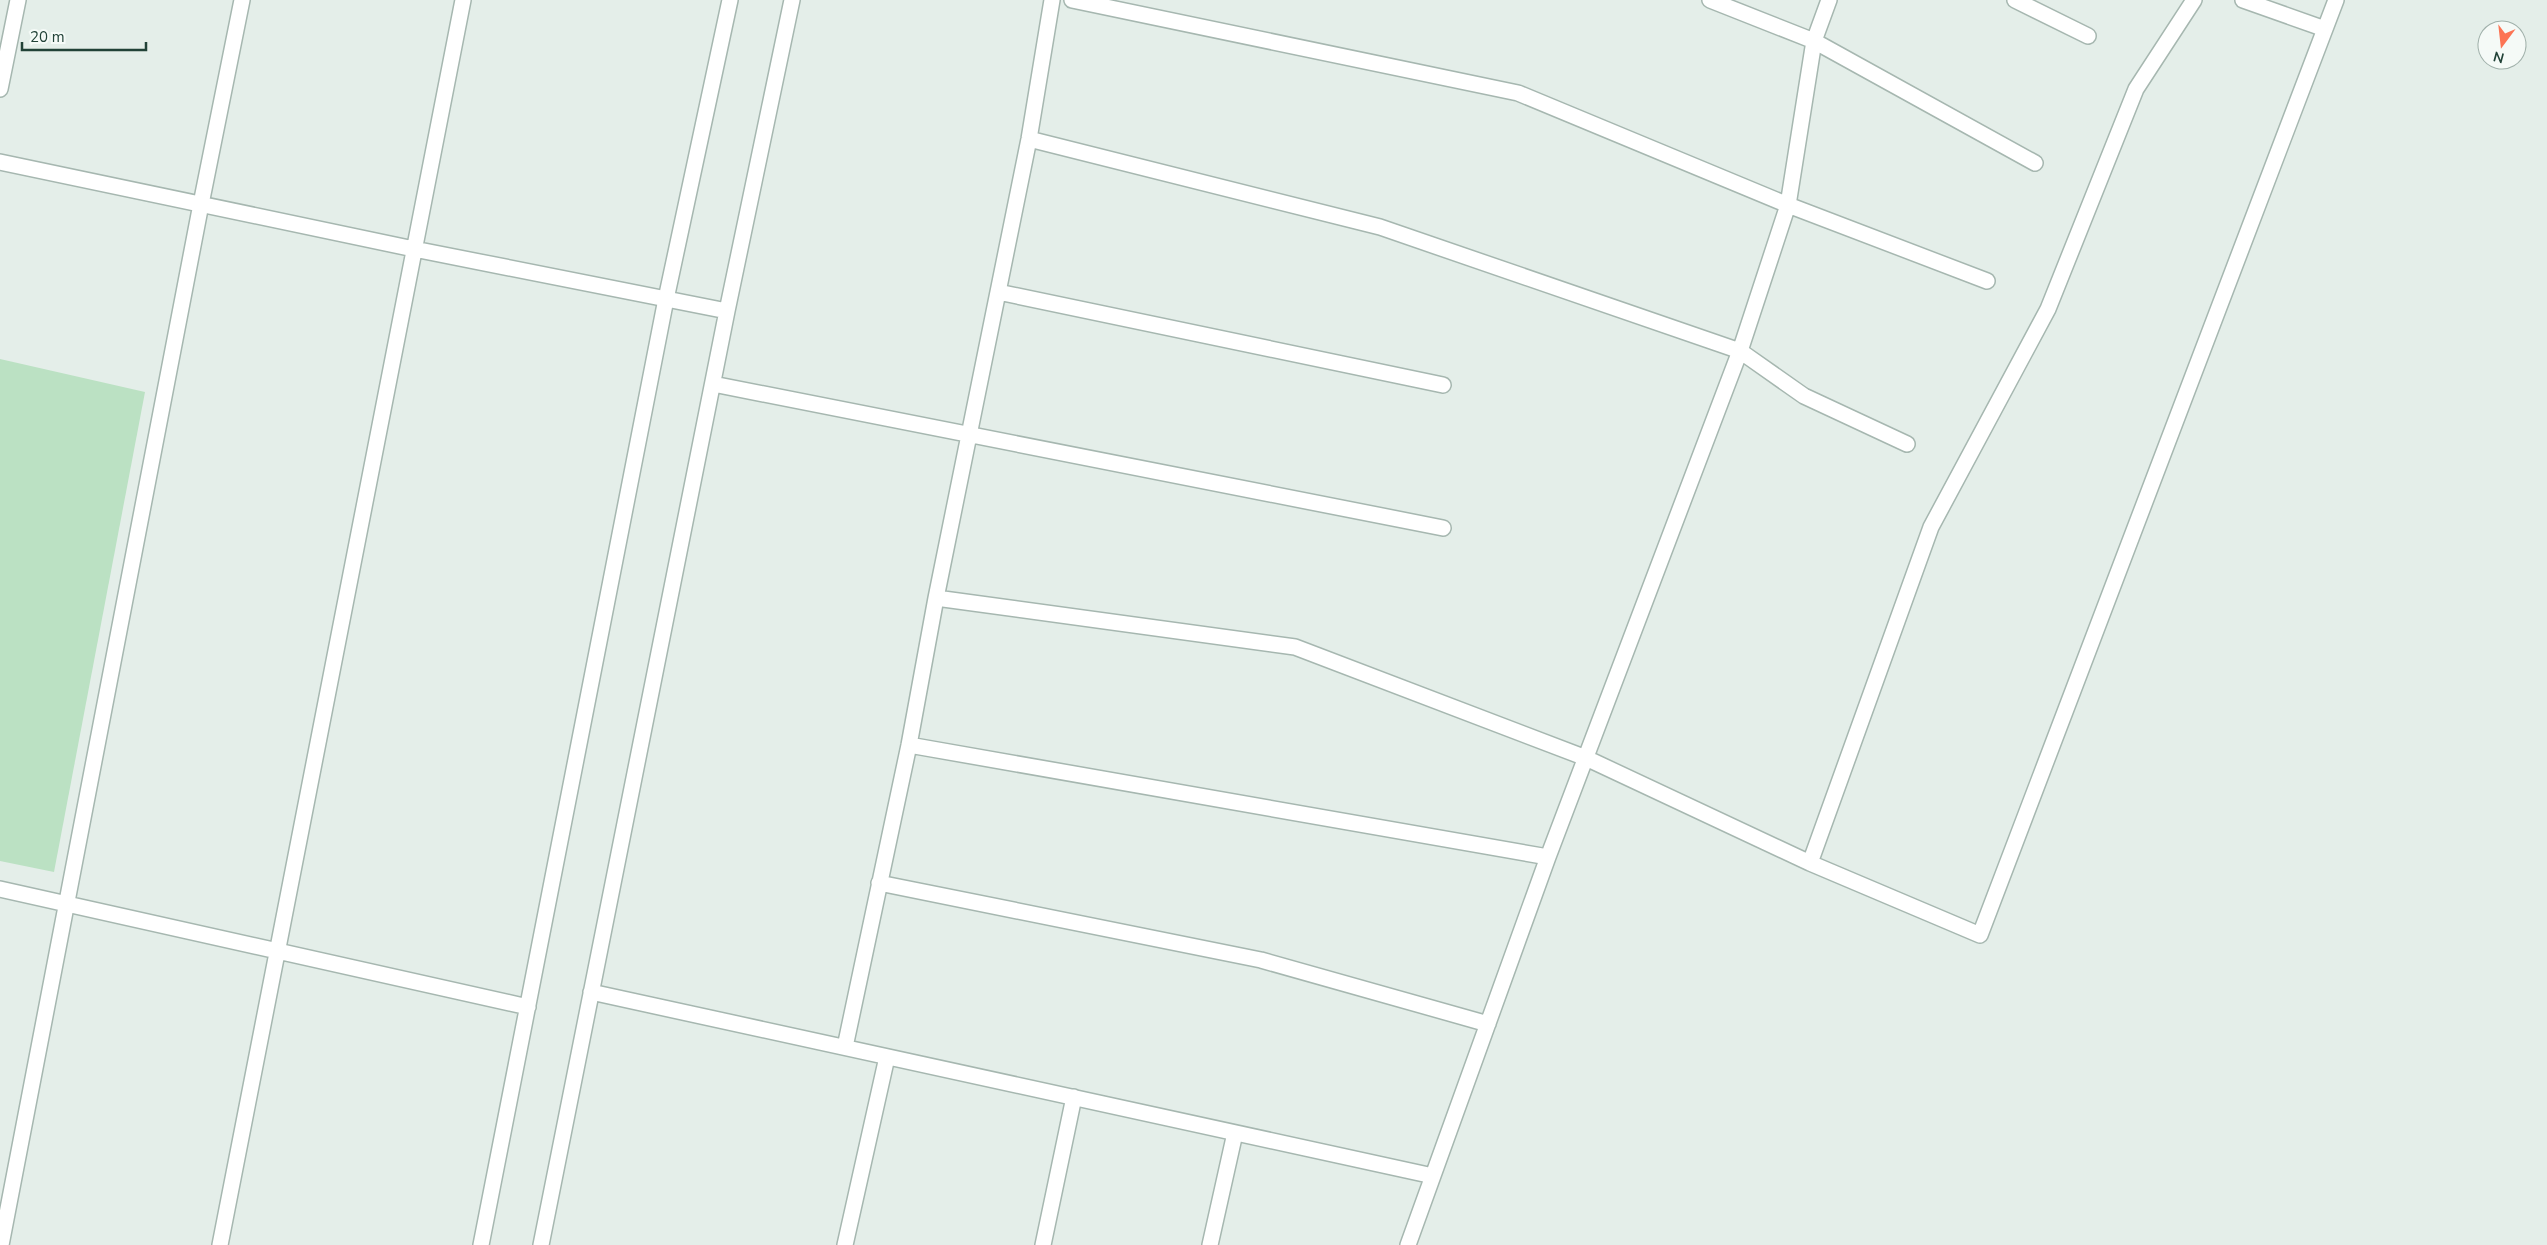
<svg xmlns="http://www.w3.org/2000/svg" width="2547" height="1245" font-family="'Nunito Sans',sans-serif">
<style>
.pitch{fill:#bbe1c3}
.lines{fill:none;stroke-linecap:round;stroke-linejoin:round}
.minor-casing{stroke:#a6b7b0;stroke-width:18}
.minor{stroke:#fff;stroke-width:15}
</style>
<rect width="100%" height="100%" fill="#e4eee9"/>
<!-- pitch -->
<path class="pitch" d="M0,359L145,392L54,872L0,861Z"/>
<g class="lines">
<defs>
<path id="minor" d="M1072,0L1518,93L1788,205L1987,281
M1710,0L1814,41L2035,163
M2015,0L2088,36
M2243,0L2325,29
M0,89L18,0
M1029,139L1380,227L1740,351L1804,396L1907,444
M0,162L414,249L727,311
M998,292L1443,385
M713,384L1443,528
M936,598L1295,647L1586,758L1810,863L1980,935L2336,0
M909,745L1548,857
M1810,863L1931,527L2048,309L2136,89L2194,0
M879,883L1261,960L1488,1024
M0,889L528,1007
M591,992L1433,1176
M845,1047L909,745L936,598L1029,139L1052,0
M1,1245L201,204L242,0
M220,1245L463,0
M481,1245L666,299L730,0
M541,1245L727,311L792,0
M845,1245L887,1057
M1043,1245L1074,1097
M1210,1245L1235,1133
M1408,1245L1548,857L1740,351L1788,205L1814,41L1829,0"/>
</defs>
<!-- minor casing -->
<use href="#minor" class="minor-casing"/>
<!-- minor -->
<use href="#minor" class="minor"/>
</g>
<!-- north arrow -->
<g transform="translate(2502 45) rotate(195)"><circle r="24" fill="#f5faf7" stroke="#a0b0aa"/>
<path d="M0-4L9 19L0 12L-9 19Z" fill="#fc7454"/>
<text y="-8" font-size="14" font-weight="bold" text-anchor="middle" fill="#214237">N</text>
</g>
<!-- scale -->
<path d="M22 42v8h124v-8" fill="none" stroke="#214237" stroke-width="2.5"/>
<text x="30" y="42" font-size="15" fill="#214237" stroke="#f5faf7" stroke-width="4" paint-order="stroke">20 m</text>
</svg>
